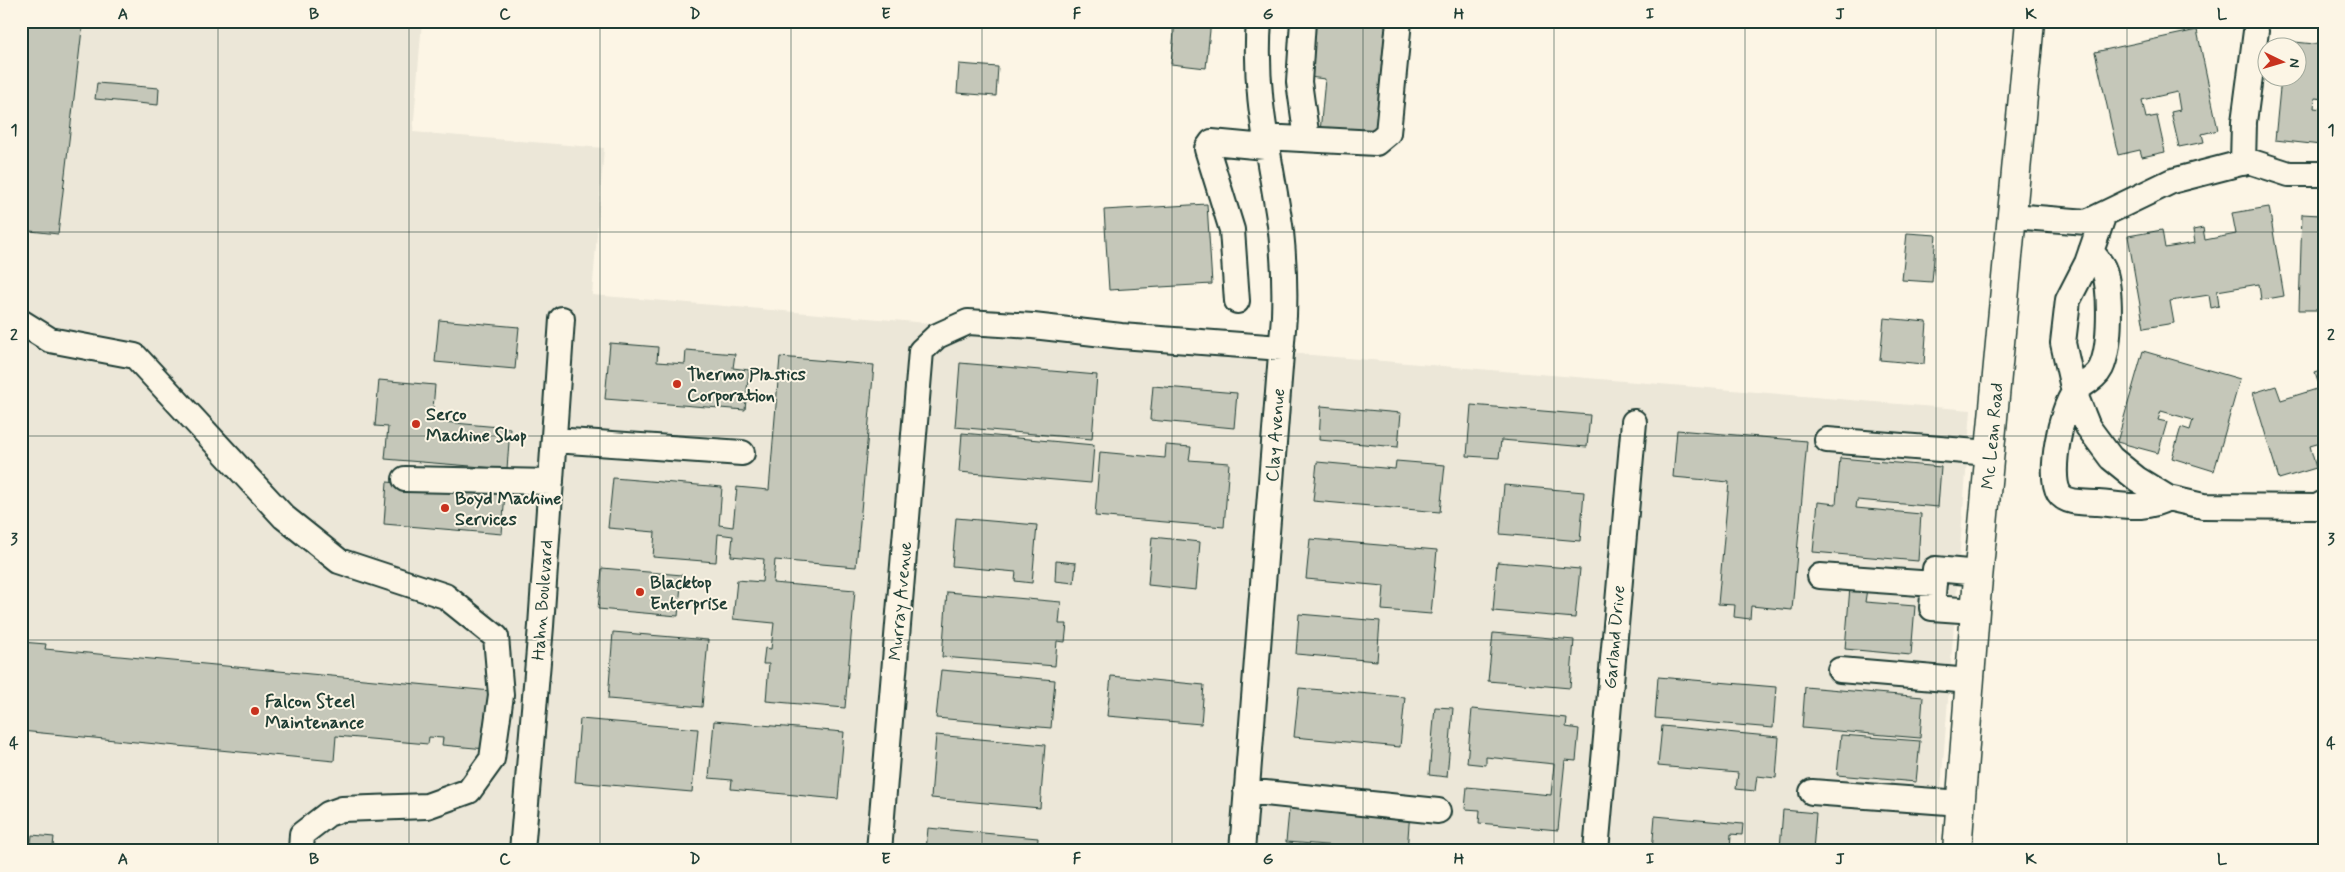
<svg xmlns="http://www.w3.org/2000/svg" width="2345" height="872" font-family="Mynerve,sans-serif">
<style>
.built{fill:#ece7d8}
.building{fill:#c5c7b9;stroke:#1f3d34}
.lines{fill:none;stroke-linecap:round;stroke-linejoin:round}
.minor-casing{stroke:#1f3d34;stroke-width:28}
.major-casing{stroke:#1f3d34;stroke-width:31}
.minor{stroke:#fcf5e5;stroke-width:24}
.major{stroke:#fcf5e5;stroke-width:28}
.grid{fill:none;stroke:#1f3d34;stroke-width:1;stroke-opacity:0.55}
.poi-dot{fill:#c8321e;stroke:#fcf5e5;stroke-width:2}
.labels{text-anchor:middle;stroke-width:4;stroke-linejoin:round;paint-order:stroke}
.poi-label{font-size:18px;font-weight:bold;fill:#1f3d34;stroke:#fcf5e5;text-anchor:start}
.street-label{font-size:18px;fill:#1f3d34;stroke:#fcf5e5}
.neatline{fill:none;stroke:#1f3d34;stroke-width:2}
.grid-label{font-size:16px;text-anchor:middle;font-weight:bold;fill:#1f3d34}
</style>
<rect width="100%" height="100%" fill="#fcf5e5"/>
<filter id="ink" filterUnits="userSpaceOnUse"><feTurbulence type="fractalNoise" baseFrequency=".02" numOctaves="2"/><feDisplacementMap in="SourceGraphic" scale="10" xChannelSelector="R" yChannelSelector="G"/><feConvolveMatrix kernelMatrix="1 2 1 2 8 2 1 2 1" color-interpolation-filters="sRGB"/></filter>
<g filter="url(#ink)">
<!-- built -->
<path class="built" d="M21,21H422L413,132L604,148L592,295L1971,410L1936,851H21Z"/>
<!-- building -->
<path class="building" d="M21,21H83L58,234L21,230Z
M1175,21H1211L1206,68L1171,64Z
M1314,21H1386L1375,137L1320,132L1325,79L1309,77Z
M2197,30L2218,130L2202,134L2204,142L2179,147L2171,112L2180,110L2177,92L2142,100L2146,118L2157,116L2165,152L2142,157L2140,150L2118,155L2095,52Z
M2285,41L2324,45V99L2315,98L2314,108L2324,109L2321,145L2275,140L2281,78H2298V48H2284Z
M959,64L998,67L996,96L957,93Z
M97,83L159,88L158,105L95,99Z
M1207,204L1212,284L1109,290L1104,210Z
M2269,207L2284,296L2261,300L2259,284L2217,291L2219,306L2211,308L2209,295L2170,301L2174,323L2144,328L2128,236L2162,230L2165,248L2195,243L2193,230L2203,228L2205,240L2236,234L2232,213Z
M2321,207H2324V310H2299L2302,214L2320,215Z
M1907,233L1936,235L1932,282L1902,280Z
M1884,318L1927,322L1924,364L1880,360Z
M439,320L519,327L515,369L435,362Z
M610,343L658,347L657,362L685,364L686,350L735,354L733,368L749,370L745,410L605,399Z
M2143,351L2240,379L2214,471L2172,458L2181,427L2190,430L2193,420L2161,411L2158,420L2167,422L2158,453L2117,442Z
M780,357L874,365L856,567L775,560L773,583L855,590L845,708L766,701L769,664H763L765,648L771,649L774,623L733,619L737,580L762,582L764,559L731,556L733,536L718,534L716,562L653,557L655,532L608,528L613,478L722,487L719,525L733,527L737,487L769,490Z
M960,363L1097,375L1092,439L955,427Z
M2324,370V442L2310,446L2316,468L2279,479L2253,393L2276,386L2281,400L2320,388L2315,373Z
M379,380L435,385L432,421L510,428L507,469L385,459L388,427L375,426Z
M1153,386L1237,393L1234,428L1150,420Z
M1471,405L1590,415L1587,447L1501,440L1499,458L1467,456Z
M1321,406L1401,413L1398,447L1319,440Z
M1677,430L1807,441L1792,610L1751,606L1750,619L1734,617L1735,605L1718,604L1729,482L1673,477Z
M962,433L1094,445L1091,483L959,472Z
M1166,445L1191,447L1189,460L1229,463L1224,527L1095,516L1100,452L1165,458Z
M1840,458L1941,467L1938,507L1857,500L1856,508L1921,514L1918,561L1813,552L1818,502L1836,504Z
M1396,461L1445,465L1440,512L1313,501L1317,462L1395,469Z
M387,482L505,492L502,534L384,524Z
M1504,485L1584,492L1580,541L1500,534Z
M956,518L1037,525L1032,583L1015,581L1016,572L952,566Z
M1152,537L1200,542L1196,590L1148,585Z
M1310,539L1437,550L1431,614L1382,610L1384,586L1306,579Z
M1056,561L1076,563L1074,583L1055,581Z
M1497,562L1580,569L1575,618L1493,611Z
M602,568L682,575L678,616L598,609Z
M1850,587L1867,589L1865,602L1915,606L1911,655L1845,649Z
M947,592L1061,602L1059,624H1067L1065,642L1057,641L1055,666L942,657Z
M1299,614L1380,621L1377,661L1296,654Z
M613,632L708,640L702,707L608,699Z
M1493,633L1574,640L1570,688L1488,681Z
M21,642L46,644L45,649L491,691L486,749L442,745L443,738L429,737L428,744L336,736L334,761L21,731Z
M941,670L1055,680L1051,728L936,718Z
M1111,676L1204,685L1201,724L1107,716Z
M1658,677L1776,687L1773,728L1655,718Z
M1805,687L1923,697L1920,738L1802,728Z
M1299,688L1405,697L1400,747L1294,737Z
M1435,707L1453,708L1447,777L1429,775Z
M1472,709L1567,718L1566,727L1579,729L1576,761L1565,760L1558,830L1479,823L1480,810L1465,809L1467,787L1551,795L1554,764L1486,757V765L1467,763Z
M580,719L698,729L692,792L575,782Z
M714,721L844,732L838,799L731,789L732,780L709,778Z
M1662,726L1779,737L1776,778L1757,776L1755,791L1736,789L1738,773L1658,766Z
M936,735L1045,745L1040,808L931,798Z
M1841,735L1920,741L1916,782L1837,775Z
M1290,800L1410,811L1407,851L1286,842Z
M1783,810L1816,813L1813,851L1780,849Z
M1655,816L1743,824L1742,835L1731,834L1730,851H1652Z
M928,828L1038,838L1037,851H926Z
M32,835L54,837L53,846L97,851H30Z"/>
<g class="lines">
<defs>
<path id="minor" d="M1303,21L1299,82L1307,139
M1264,137L1376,143L1388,133L1399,21
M2243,163L2244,122L2256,31
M2104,214L2087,263L2068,300L2063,343L2074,392L2088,427L2111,458L2137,479L2168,498L2203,506L2317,507L2324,503
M2012,216L2087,222L2172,181L2249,161L2289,174H2324
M2091,251C2095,257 2102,263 2104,270C2111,291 2111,347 2101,368C2095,380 2082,383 2074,393C2061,409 2048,475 2059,493C2066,504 2086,502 2098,503C2125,505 2144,511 2168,498
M1237,301L1232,230L1207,149L1212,142L1265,147
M21,322L50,340L135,356L284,517L339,561L445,596L496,637L501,695L492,759L469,791L427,806L342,809L328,814L302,834L301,851
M554,440L742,453
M1827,440L1990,453
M405,479L551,482
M1820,576L1934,584
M1975,611L1932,608L1935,569L1979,573
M1840,670L1970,681
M1246,791L1438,811
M1812,792L1961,803
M522,851L541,626L562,319
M879,851L921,351L937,336L968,322L1033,326L1121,336L1282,348
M1242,851L1284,316C1285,288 1284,260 1281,232C1271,159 1253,97 1259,21
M1596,851L1634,422"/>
<path id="major" d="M1957,851L1975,611L2030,21"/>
</defs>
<!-- minor casing -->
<use href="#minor" class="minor-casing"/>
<!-- major casing -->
<use href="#major" class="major-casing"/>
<!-- minor -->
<use href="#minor" class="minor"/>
<!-- major -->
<use href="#major" class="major"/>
</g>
</g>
<!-- grid -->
<path class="grid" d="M218,21V851M409,21V851M600,21V851M791,21V851M982,21V851M1172,21V851M1363,21V851M1554,21V851M1745,21V851M1936,21V851M2127,21V851M21,232H2324M21,436H2324M21,640H2324"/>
<!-- markers -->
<g class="poi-dot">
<circle cx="677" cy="384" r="5"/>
<circle cx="416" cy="424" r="5"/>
<circle cx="445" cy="508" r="5"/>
<circle cx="640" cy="592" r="5"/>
<circle cx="255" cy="711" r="5"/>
</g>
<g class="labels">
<!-- poi labels -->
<g class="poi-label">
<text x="687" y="380">Thermo Plastics<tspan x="687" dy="21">Corporation</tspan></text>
<text x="426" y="420">Serco<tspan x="426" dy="21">Machine Shop</tspan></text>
<text x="455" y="504">Boyd Machine<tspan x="455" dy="21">Services</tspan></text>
<text x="650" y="588">Blacktop<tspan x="650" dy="21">Enterprise</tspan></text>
<text x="265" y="707">Falcon Steel<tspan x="265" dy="21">Maintenance</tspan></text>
</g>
<!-- street labels -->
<g class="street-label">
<text transform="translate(1275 435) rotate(-86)" y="6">Clay Avenue</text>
<text transform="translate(1992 436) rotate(-85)" y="6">Mc Lean Road</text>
<text transform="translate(542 600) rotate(-86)" y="6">Hahn Boulevard</text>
<text transform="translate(900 601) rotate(-85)" y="6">Murray Avenue</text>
<text transform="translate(1614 637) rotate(-85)" y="6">Garland Drive</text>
</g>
</g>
<!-- margin -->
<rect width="2345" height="872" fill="none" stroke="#fcf5e5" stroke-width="55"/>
<!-- north arrow -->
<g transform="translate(2282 62) rotate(95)"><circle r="24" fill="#fcf5e5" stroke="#a4ab9e"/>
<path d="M0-4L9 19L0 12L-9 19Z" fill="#c8321e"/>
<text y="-8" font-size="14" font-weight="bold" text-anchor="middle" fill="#1f3d34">N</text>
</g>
<rect x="28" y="28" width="2290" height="816" class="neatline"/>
<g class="grid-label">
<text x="123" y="19">A</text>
<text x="314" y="19">B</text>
<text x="505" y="19">C</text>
<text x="695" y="19">D</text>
<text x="886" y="19">E</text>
<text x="1077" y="19">F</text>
<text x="1268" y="19">G</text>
<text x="1459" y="19">H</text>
<text x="1650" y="19">I</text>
<text x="1840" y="19">J</text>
<text x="2031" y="19">K</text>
<text x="2222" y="19">L</text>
<text x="14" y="135">1</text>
<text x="2331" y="135">1</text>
<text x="14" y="340">2</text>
<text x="2331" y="340">2</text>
<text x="14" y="544">3</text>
<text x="2331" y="544">3</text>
<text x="14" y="748">4</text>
<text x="2331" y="748">4</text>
<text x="123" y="864">A</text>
<text x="314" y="864">B</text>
<text x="505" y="864">C</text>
<text x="695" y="864">D</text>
<text x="886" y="864">E</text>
<text x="1077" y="864">F</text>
<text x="1268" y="864">G</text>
<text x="1459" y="864">H</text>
<text x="1650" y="864">I</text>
<text x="1840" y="864">J</text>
<text x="2031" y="864">K</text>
<text x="2222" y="864">L</text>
</g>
</svg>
